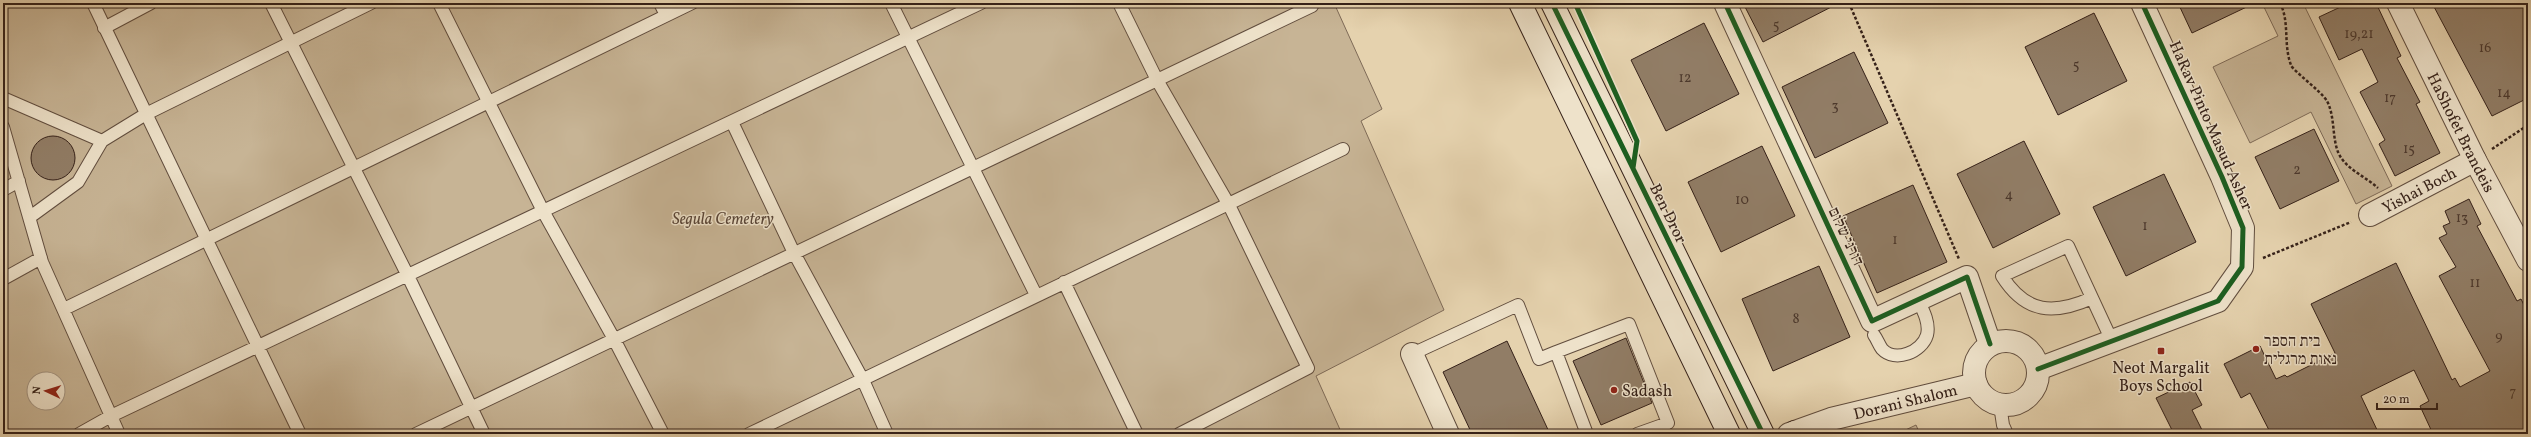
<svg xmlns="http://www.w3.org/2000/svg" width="2531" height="437" font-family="Vollkorn,'Frank Ruhl Libre',serif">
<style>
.green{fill:#c7b495;stroke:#7e6a57;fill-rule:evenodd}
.building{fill:#917d66;stroke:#352119}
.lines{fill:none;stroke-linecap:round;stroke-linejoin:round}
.lane-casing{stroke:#614d3e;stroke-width:14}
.street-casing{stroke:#614d3e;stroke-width:24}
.secondary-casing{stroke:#352119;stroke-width:24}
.path{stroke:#352119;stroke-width:2.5;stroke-dasharray:3 2;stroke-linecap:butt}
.lane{stroke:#eee2ca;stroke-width:12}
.street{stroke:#eee2ca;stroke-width:22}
.secondary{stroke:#eee2ca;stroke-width:22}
.cycleway-casing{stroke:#eee2ca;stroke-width:8}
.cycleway{stroke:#1b5e20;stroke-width:5}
.poi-dot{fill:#8f2418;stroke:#eee2ca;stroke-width:1.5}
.labels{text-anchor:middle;stroke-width:3;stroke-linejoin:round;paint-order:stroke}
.number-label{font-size:14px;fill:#4c382c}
.street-label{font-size:16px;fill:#352119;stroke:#eee2ca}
.park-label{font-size:16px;font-style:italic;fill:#5a4638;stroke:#eee2ca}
.poi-label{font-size:16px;fill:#352119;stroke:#eee2ca;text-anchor:start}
</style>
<rect width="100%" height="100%" fill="#e5d2ae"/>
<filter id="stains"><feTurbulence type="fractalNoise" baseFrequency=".005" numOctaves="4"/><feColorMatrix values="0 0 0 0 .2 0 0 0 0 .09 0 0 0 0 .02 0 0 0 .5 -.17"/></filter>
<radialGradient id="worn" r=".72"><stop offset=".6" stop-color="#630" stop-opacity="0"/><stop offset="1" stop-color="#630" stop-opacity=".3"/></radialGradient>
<!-- green -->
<path class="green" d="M3,3H1334L1382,109L1361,121L1444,310L1316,376L1342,434H3ZM34,379H58V403H34Z
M2262,3H2303L2392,186L2356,204L2311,112L2250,143L2213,67L2278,36Z
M1916,425L1920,434H1897Z"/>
<!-- building -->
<path class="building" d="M1743,3H1839L1763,42Z
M2178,3H2255L2192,33Z
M2349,3H2376L2401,56L2397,58L2420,102L2416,104L2440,153L2395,176L2379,144L2385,140L2360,92L2378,82L2362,49L2339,60L2319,17Z
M2432,3H2528V98L2492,116Z
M2094,13L2127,81L2058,115L2025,47Z
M1704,23L1739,94L1666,131L1631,60Z
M1854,52L1888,123L1815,158L1782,87Z
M2314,129L2339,181L2280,209L2255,157Z
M31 158a22 22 0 1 1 44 0a22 22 0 1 1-44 0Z
M2024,141L2060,214L1993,248L1957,174Z
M1762,146L1795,216L1721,252L1688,182Z
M2164,174L2196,242L2126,276L2093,207Z
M1913,185L1947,262L1877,293L1843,216Z
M2469,199L2481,224L2477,226L2517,301L2521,299L2528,313V434H2433L2420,406L2429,401L2414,370L2361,396L2379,434H2271L2250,393L2241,398L2224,364L2260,346L2276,379L2285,375L2287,377L2335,353L2311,304L2396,263L2452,380L2455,378L2460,387L2490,371L2439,276L2456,267L2439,238L2447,234L2443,226L2450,223L2445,211Z
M1819,266L1850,337L1773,371L1742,299Z
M1626,338L1652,403L1601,425L1573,361Z
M1507,341L1550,434H1472L1443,372Z
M2190,382L2202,405L2192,410L2204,434H2174L2156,398Z"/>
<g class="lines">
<defs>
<path id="lane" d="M93,3L300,434
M271,3L408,276L484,434
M439,3L543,211L614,339L663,434
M660,3L666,15
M891,3L1036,295
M1119,3L1157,80L1229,205L1308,368L1179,434
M104,28L151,3
M3,98L102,141
M732,122L794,253L863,380L887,434
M3,127L42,262L119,434
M3,190L19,181
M30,217L78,182L102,141L146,114L371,3
M3,279L41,258
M1064,282L1137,434
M2092,298C2054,315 2026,314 2002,276L2068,246L2112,341
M64,309L692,3
M1874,335C1877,339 1879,345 1882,349C1895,363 1922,352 1927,335C1930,323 1923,310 1918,300
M1412,354L1518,305L1539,359L1556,352
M2000,405L2003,425L2007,434
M79,434L111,416L981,3
M416,434L1312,6
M749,434L1343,149
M1587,434L1556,352L1629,324L1668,423L1637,434"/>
<g id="street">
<path d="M1725,3L1872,321L1967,277L1990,344"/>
<path id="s1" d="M2398,3L2475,160L2528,260"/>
<path id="s2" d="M2370,215L2475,160"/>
<circle cx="2006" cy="373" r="32"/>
<path d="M1412,354L1448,434"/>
<path d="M2038,369L2218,301L2242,267L2243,228L2222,177L2142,3"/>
<path id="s3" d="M1789,434L1831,419L1976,384"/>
</g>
<path id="secondary" d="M1520,3L1729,434
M1552,3L1763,434
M1794,434L1795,432"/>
</defs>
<!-- lane casing -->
<use href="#lane" class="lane-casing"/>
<!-- street casing -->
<use href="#street" class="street-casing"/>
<!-- secondary casing -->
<use href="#secondary" class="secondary-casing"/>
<!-- path -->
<path class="path" d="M1849,3L1959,259
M2280,3C2290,22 2283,44 2291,65C2292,70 2321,91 2327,101C2335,116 2332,137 2338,152C2345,169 2365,176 2378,188
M2492,149L2528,125
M2263,258L2351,222"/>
<!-- lane -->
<use href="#lane" class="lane"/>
<!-- street -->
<use href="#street" class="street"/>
<!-- secondary -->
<use href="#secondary" class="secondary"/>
<defs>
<path id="cycleway" d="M1552,3L1763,434
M1575,3L1637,141L1633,168
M1725,3L1872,321L1967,277L1990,344
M2038,369L2218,301L2242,267L2243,228L2222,177L2142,3"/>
</defs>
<!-- cycleway casing -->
<use href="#cycleway" class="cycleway-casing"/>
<!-- cycleway -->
<use href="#cycleway" class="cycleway"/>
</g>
<!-- markers -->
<g class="poi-dot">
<circle cx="2256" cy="349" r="4"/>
<rect x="2157" y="347" width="8" height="8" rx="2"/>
<circle cx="1614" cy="390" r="4"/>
</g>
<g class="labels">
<!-- number labels -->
<g class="number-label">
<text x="1776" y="29">5</text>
<text x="2359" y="38">19,21</text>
<text x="2485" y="52">16</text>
<text x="2076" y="69">5</text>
<text x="1685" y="82">12</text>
<text x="2504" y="97">14</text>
<text x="2390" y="102">17</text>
<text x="1835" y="110">3</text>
<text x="2409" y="153">15</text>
<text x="2297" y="174">2</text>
<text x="2009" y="199">4</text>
<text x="1742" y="204">10</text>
<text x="2462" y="222">13</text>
<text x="2145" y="230">1</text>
<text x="1895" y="244">1</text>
<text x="2475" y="287">11</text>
<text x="1796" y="323">8</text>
<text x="2499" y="340">9</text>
<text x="2513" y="396">7</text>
</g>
<!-- street labels -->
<g class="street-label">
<text transform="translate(2212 125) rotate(66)" y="6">HaRav Pinto Masud Asher</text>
<text dy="6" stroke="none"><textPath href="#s1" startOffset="144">HaShofet Brandeis</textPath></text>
<text dy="6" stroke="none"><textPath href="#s2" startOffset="55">Yishai Boch</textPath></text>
<text transform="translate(1669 213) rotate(64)" y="6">Ben Dror</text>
<text transform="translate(1847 236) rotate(65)" y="6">דורני שלום</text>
<text dy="6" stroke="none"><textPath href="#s3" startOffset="121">Dorani Shalom</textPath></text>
</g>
<!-- park labels -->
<g class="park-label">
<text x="723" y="224">Segula Cemetery</text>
</g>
<!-- poi labels -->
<g class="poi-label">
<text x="2264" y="346">בית הספר<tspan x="2264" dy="18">נאות מרגלית</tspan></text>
<text x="2161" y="373" text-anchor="middle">Neot Margalit<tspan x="2161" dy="18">Boys School</tspan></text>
<text x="1622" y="396">Sadash</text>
</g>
</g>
<!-- margin -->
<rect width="2531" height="437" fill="none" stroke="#e5d2ae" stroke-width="16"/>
<rect x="4" y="4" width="2523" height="429" fill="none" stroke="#352119" stroke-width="2"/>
<rect x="8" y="8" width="2515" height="421" fill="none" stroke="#352119"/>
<!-- north arrow -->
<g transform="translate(46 391) rotate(274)"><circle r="19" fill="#eee2ca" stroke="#a49583"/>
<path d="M0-3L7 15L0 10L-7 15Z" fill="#8f2418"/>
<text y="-6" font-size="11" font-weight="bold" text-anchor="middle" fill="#352119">N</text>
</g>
<!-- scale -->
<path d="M2377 403v6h60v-6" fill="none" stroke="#352119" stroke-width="2"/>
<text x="2383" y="403" font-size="12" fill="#352119" stroke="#eee2ca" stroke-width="3" paint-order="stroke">20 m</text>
<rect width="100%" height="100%" filter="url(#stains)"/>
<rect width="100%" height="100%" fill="url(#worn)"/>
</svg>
